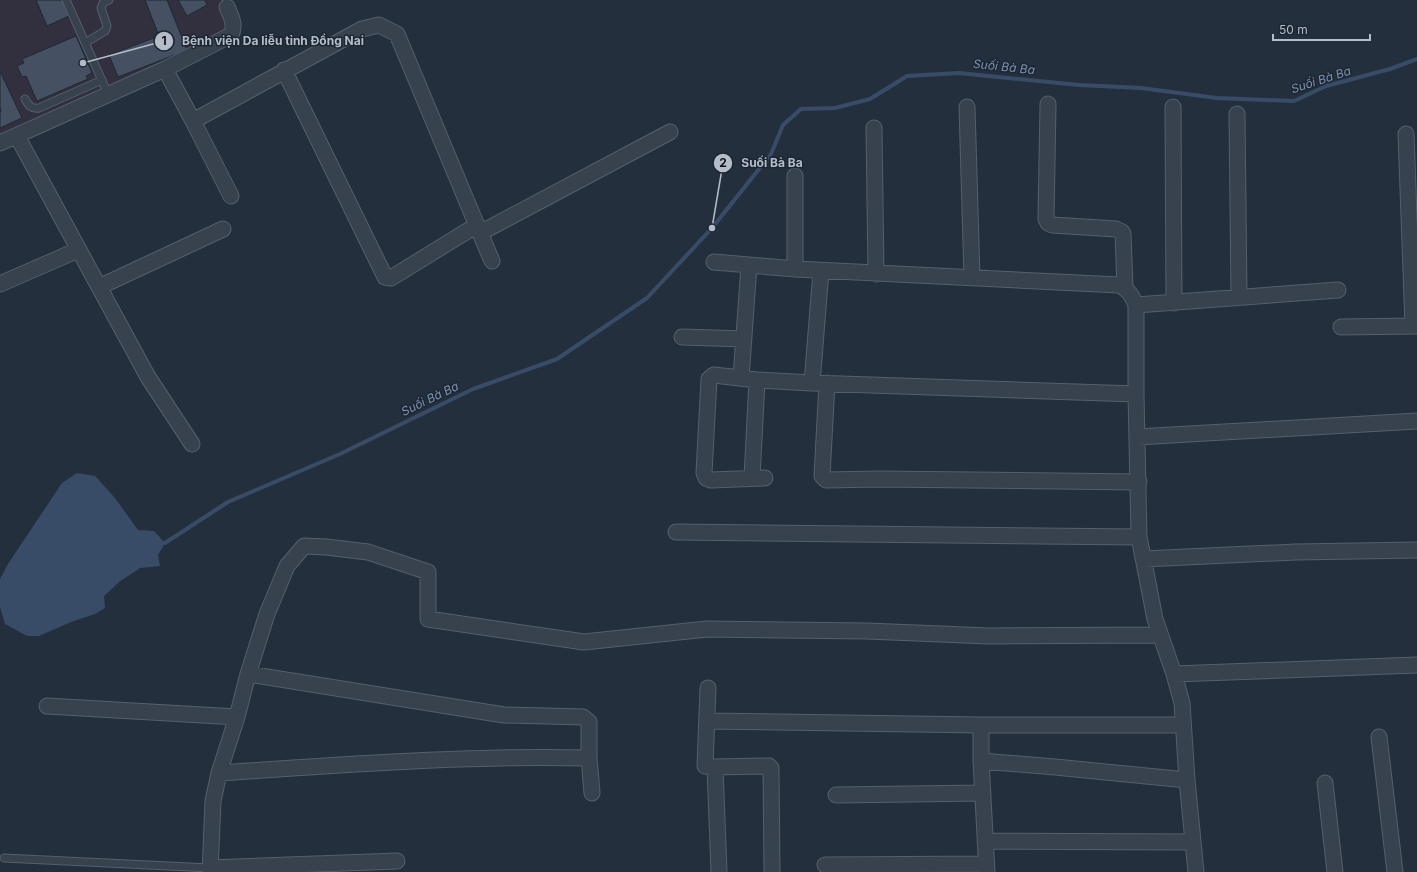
<svg xmlns="http://www.w3.org/2000/svg" width="1417" height="872" font-family="Inter,sans-serif">
<style>
.medical{fill:#32303f}
.water{fill:#394c67}
.lines{fill:none;stroke-linecap:round;stroke-linejoin:round}
.stream{stroke:#394c67;stroke-width:4}
.building{fill:#455162;stroke:#1f2835}
.lane-casing{stroke:#565f6c;stroke-width:9}
.street-casing{stroke:#565f6c;stroke-width:17}
.lane{stroke:#38414e;stroke-width:7}
.street{stroke:#38414e;stroke-width:15}
.labels{text-anchor:middle;stroke-width:3;stroke-linejoin:round;paint-order:stroke}
.water-label{font-size:12px;font-style:italic;fill:#7c92b1;stroke:#1d2633}
.leader{fill:none;stroke:#b4bcc9;stroke-width:1.5}
.callout-dot{fill:#b4bcc9;stroke:#1d2633;stroke-width:1.5}
.mark-label{font-size:12px;text-anchor:middle;font-weight:bold;fill:#111}
.callout-label{font-size:12px;text-anchor:middle;font-weight:bold;fill:#b4bcc9;stroke:#1d2633;stroke-width:3;stroke-linejoin:round;paint-order:stroke}
</style>
<rect width="100%" height="100%" fill="#242f3e"/>
<!-- medical -->
<path class="medical" d="M0,0H220L224,8L230,33L0,138Z"/>
<!-- water -->
<path class="water" d="M77,473L95,476L115,498L138,530L154,531L165,543L158,555L160,566L140,568L119,582L104,596L105,608L95,614L71,622L39,636H27L5,624L0,607V579L8,564L62,483Z"/>
<g class="lines">
<!-- stream -->
<path class="stream" d="M165,543L228,502L340,454L473,389L557,359L647,298L712,228L771,154L783,125L801,109L835,108L870,99L907,76L959,73L1079,85L1141,88L1217,98L1294,101L1326,86L1390,69L1417,59"/>
</g>
<!-- building -->
<path class="building" d="M36,0H63L69,16L47,26Z
M145,0H167L187,50L118,77L109,55L159,36Z
M178,0H205L207,5L187,16Z
M76,36L92,73L86,76L88,79L37,101L26,76L22,77L17,66L24,63L22,59Z
M0,71L22,118L0,128V112L1,111L0,108Z"/>
<g class="lines">
<defs>
<path id="lane" d="M66,0L108,94
M85,43L105,31L107,26L101,8L103,3L109,0
M25,99C29,106 31,109 39,108L102,80
M4,858L210,868"/>
<path id="street" d="M165,69L231,35C236,25 231,16 227,7
M284,70L385,277L391,278L477,225
M1048,104L1046,219L1048,223L1052,225L1116,229L1122,232L1123,234L1125,288
M967,107L972,277
M1173,107L1174,303
M1237,114L1239,297
M193,121L231,196
M874,128L876,274
M1406,134L1413,326
M17,136L148,377L192,444
M0,143L165,69L193,121L362,29L379,25L397,34L480,233L670,132
M795,176V269L1119,285C1128,289 1132,296 1136,305V394L1139,537L1155,619L1174,674L1182,703L1187,780L1196,872
M480,233L492,261
M714,262L795,269
M0,284L78,250
M99,287L223,229
M1136,305L1338,290
M1341,327L1417,326
M682,337L744,339
M741,378L749,265
M812,383L821,271
M827,383L822,476L826,480L879,479L1139,482
M1137,437L1417,421
M752,478L757,380
M765,478L711,480L706,478L704,473L709,379L714,375L757,380L812,383L1136,394
M676,532L1139,537
M1143,559L1296,552L1417,550
M248,674L267,614L287,566L304,546L326,547L368,552L428,572V619L584,642L707,629L867,631L989,636L1160,635
M1174,674L1417,665
M708,688L705,766L715,767L769,766L771,768L772,872
M47,706L237,717
M707,721L981,725H1183
M981,725V761L1055,767L1187,780
M1379,737L1395,872
M981,761L987,872
M715,767L719,872
M219,773C342,765 466,755 589,758
M1325,783L1335,872
M836,795L983,793
M985,841L1192,842
M825,865L986,864
M210,868L397,861
M210,872L213,801L219,773L237,717L248,674L504,715L583,717L589,722V758L592,793"/>
</defs>
<!-- lane casing -->
<use href="#lane" class="lane-casing"/>
<!-- street casing -->
<use href="#street" class="street-casing"/>
<!-- lane -->
<use href="#lane" class="lane"/>
<!-- street -->
<use href="#street" class="street"/>
</g>
<g class="labels">
<!-- water labels -->
<g class="water-label">
<text transform="translate(1004 67) rotate(6)" y="4">Suối Bà Ba</text>
<text transform="translate(1321 80) rotate(-18)" y="4">Suối Bà Ba</text>
<text transform="translate(430 399) rotate(-26)" y="4">Suối Bà Ba</text>
</g>
</g>
<!-- callouts -->
<path class="leader" d="M83 63L164 41M712 228L723 163"/>
<g class="callout-dot">
<circle cx="83" cy="63" r="4"/>
<circle cx="712" cy="228" r="4"/>
<circle cx="164" cy="41" r="10"/>
<circle cx="723" cy="163" r="10"/>
</g>
<g class="mark-label">
<text x="164" y="45">1</text>
<text x="723" y="167">2</text>
</g>
<g class="callout-label">
<text x="273" y="45">Bệnh viện Da liễu tỉnh Đồng Nai</text>
<text x="772" y="167">Suối Bà Ba</text>
</g>
<!-- scale -->
<path d="M1273 34v6h97v-6" fill="none" stroke="#b4bcc9" stroke-width="2"/>
<text x="1279" y="34" font-size="12" fill="#b4bcc9" stroke="#1d2633" stroke-width="3" paint-order="stroke">50 m</text>
</svg>
